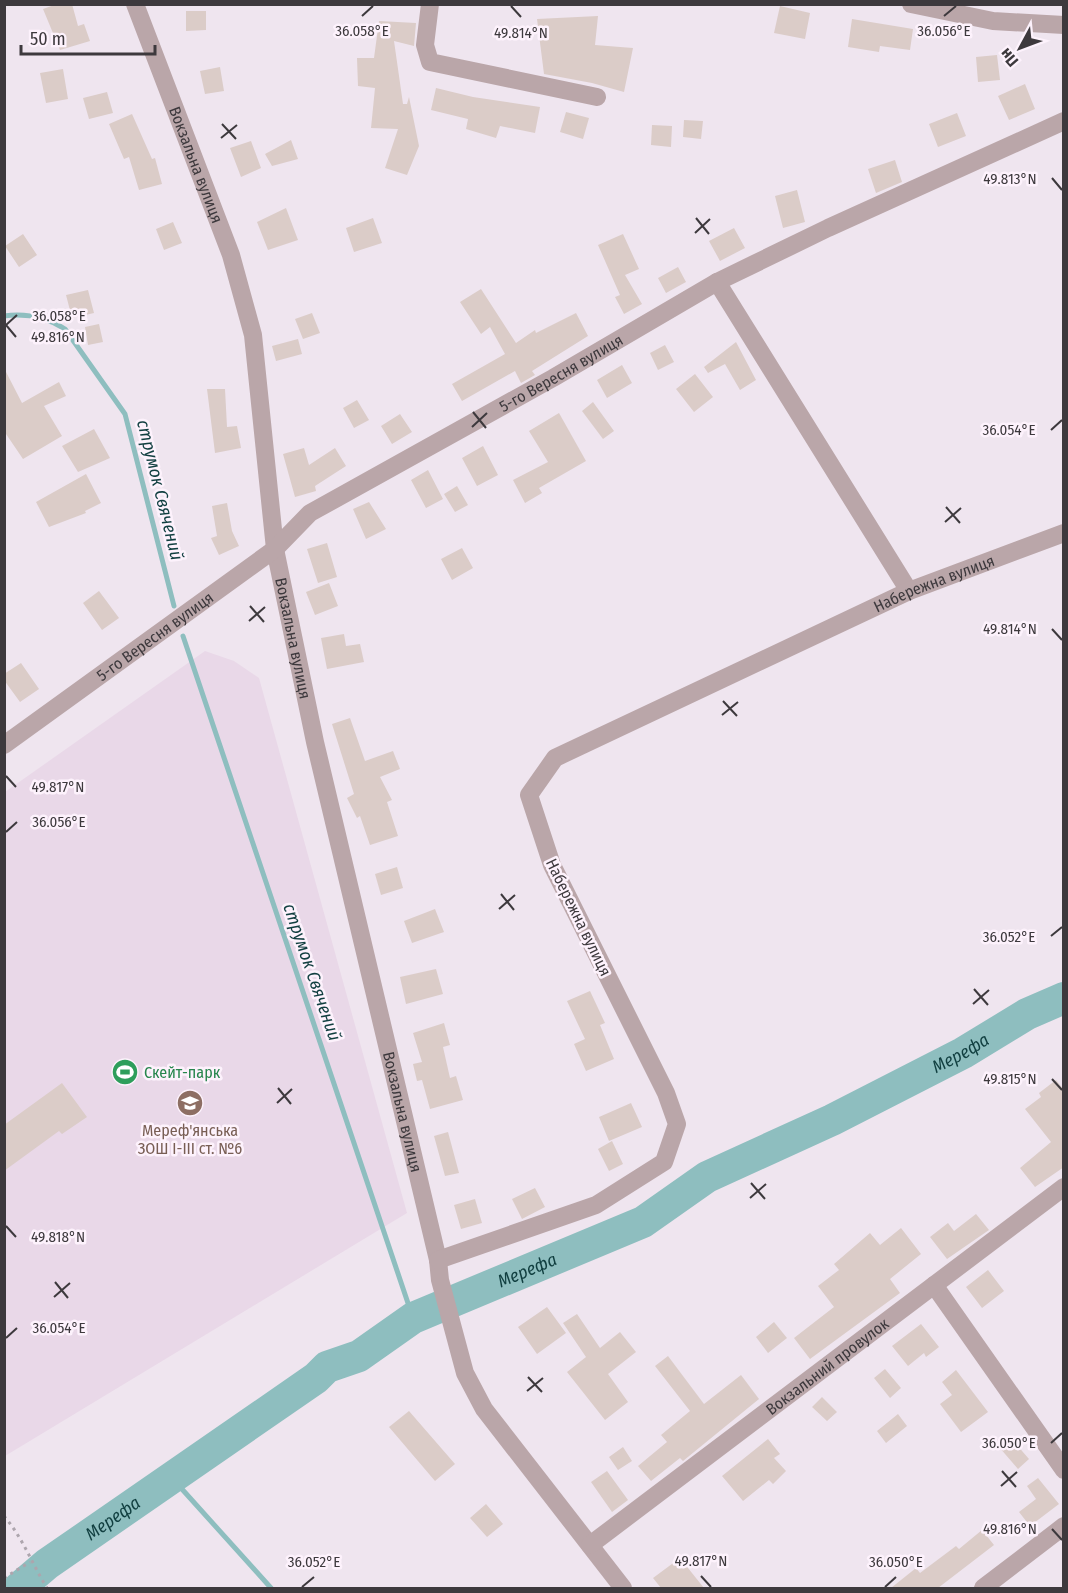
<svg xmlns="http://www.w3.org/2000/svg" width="1068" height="1593" font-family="'Fira Sans Condensed',sans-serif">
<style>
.built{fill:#e9d8e8}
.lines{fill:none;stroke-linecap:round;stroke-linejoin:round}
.stream{stroke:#8ebebf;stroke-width:5}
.river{stroke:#8ebebf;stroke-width:32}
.building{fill:#dbccc8}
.path{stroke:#ada5ad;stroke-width:3;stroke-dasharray:3 4.5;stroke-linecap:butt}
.minor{stroke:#baa6a9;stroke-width:18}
.ticks{fill:none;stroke:#3d393d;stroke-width:2}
.labels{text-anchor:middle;stroke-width:5;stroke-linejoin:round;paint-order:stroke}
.street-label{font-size:16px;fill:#3d393d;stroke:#fdf2fc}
.leisure-label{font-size:16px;fill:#27864d;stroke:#fdf2fc;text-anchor:start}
.education-label{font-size:16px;fill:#785e54;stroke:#fdf2fc}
.water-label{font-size:18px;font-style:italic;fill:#113f40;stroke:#fdf2fc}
.ticks-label{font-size:15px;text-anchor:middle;fill:#3d393d;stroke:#fdf2fc;stroke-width:5;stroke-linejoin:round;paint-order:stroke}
</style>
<rect width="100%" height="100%" fill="#efe5ef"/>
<!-- built -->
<path class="built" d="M205,651L234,661L259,678L407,1213L5,1456V792Z"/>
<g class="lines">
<!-- stream -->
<path class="stream" d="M4,316C26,313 46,317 65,329L125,414L174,606
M183,636L413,1318
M172,1478L271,1588"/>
<!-- river -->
<path class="river" id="s1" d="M19,1588L47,1564L316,1378L327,1367L359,1356L413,1318L643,1222L707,1177L832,1120L963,1053L1027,1014L1064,998"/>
</g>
<!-- building -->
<path class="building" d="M57,4H72L78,26L84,24L90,41L60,50L43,9Z
M780,6L810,13L805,39L774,33Z
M186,11H206V30L186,31Z
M598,16L595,45L633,48L624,92L592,83L544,74L537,19Z
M852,19L913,29L910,50L880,46L879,52L848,47Z
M379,21L416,23L414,46L394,41L403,104H407L409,97L419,146L407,175L385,168L398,129L371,128L375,88L358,86L357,58H374Z
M997,55L1000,80L978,82L976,57Z
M220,67L224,91L205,94L200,71Z
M63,69L68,99L46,103L40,73Z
M1025,84L1035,109L1009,120L998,96Z
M436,88L473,97L540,107L535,133L500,126L496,138L466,129L468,119L431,110Z
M107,92L113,113L89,119L83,98Z
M566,112L589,118L583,139L560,132Z
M957,113L966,136L938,147L929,124Z
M132,114L152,159L155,158L162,184L139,190L129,157L124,159L109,124Z
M684,120L703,121L701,139L683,137Z
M652,125L672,126L671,147L651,145Z
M291,140L298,159L272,166L265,154Z
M251,141L261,168L241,177L230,148Z
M895,160L902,182L876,193L868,169Z
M797,190L805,222L783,228L775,196Z
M286,208L298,240L268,250L257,222Z
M373,218L382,243L354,252L346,228Z
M173,222L182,243L164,250L156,229Z
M734,228L745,248L720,261L709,241Z
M23,234L37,255L19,267L5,246Z
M623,234L639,269L625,275L642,304L624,314L615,297L620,295L598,245Z
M678,267L686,282L666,293L658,278Z
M481,289L516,343L535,330L536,333L576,313L588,336L532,371L535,375L521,383L515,371L462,401L452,384L505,354L490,327L481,334L460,302Z
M88,290L94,313L72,318L66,295Z
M312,313L320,333L303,339L295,319Z
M99,324L103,342L88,345L85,327Z
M298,339L302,354L276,361L272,346Z
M736,342L756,380L740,390L725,364L708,373L704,367Z
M665,345L674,362L658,370L650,353Z
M622,365L632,383L607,398L597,380Z
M4,368L22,403L59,382L66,396L44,406L62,436L23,459L4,431Z
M695,374L713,397L694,412L676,389Z
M207,389H225L227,427L237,426L241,448L215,453Z
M357,400L369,420L354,428L343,408Z
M593,402L614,431L603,439L582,411Z
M559,413L586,461L539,488L542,493L525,503L513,480L548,462L529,431Z
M400,414L412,432L392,444L381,426Z
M94,429L110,458L78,472L62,446Z
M483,446L498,475L477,486L462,458Z
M304,448L309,465L335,448L346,466L315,486L316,491L295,497L283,454Z
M428,470L443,499L426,508L411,480Z
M86,474L101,503L85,511L86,513L49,527L36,502Z
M457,486L468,505L455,512L444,494Z
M369,502L386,529L366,539L353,509Z
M227,503L232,531L239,546L219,555L211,538L217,536L212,506Z
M327,543L337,577L318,583L307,549Z
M462,548L473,568L452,580L441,559Z
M329,583L338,606L315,615L306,592Z
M99,591L119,618L102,630L83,603Z
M344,634L346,646L360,644L364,662L327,669L321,638Z
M21,663L39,689L20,702L4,680V674Z
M350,718L365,761L393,751L400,769L380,777L392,800L387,802L398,836L370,845L360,816L357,818L347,798L354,794L332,724Z
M397,867L403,888L381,895L375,874Z
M435,909L444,932L412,943L404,921Z
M436,969L443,994L406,1004L400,977Z
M590,991L605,1023L600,1025L614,1059L586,1071L574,1044L585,1039L567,1001Z
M444,1023L450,1045L443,1047L450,1078L456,1076L463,1100L430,1109L422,1080L417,1081L413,1064L422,1062L413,1033Z
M1056,1080L1064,1090V1167L1035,1187L1020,1168L1051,1142L1025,1109L1041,1097L1039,1093Z
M62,1083L87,1117L62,1134L59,1131L4,1171V1125Z
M631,1103L642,1127L609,1141L599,1117Z
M448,1132L459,1173L445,1176L434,1136Z
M612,1141L623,1164L609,1171L598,1149Z
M535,1188L545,1207L522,1219L512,1199Z
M475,1199L482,1223L461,1229L454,1205Z
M976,1214L989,1230L947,1259L930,1237L948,1223L954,1231Z
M901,1228L921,1254L890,1279L900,1293L810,1359L794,1338L834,1307L818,1286L839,1270L834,1264L870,1233L880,1245Z
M988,1270L1004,1291L982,1308L966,1287Z
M547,1307L566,1333L537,1354L518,1327Z
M577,1314L600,1348L620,1332L636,1352L608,1374L628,1402L605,1420L567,1372L586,1357L563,1323Z
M774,1322L787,1338L768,1353L756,1337Z
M921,1324L939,1347L926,1357L924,1353L908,1366L892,1346Z
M668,1356L704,1404L741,1375L759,1399L683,1461L680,1458L651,1481L638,1466L667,1442L661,1435L690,1411L655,1366Z
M885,1369L901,1388L890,1398L874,1378Z
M956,1370L988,1412L961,1432L940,1404L952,1395L942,1382Z
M822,1397L837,1412L827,1421L812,1407Z
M409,1411L455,1464L435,1481L389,1427Z
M898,1414L907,1426L886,1443L877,1431Z
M1010,1437L1029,1459L1018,1469L999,1447Z
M768,1439L780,1454L774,1458L786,1471L773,1484L769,1480L743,1501L722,1476Z
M623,1447L632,1461L618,1470L609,1457Z
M607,1471L628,1500L612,1512L591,1482Z
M1038,1478L1059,1504L1030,1526L1019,1512L1036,1499L1027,1486Z
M486,1504L503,1524L487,1537L470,1518Z
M982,1530L994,1545L938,1588H891L916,1568L920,1573L956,1546L959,1549Z
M680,1558L704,1588H661L653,1578Z"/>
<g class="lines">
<!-- path -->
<path class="path" d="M4,1516C23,1538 32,1564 47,1588
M4,1578L30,1562"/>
<!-- minor -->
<g class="minor">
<path id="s2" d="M135,4L231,255L253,335L275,549L315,742L438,1260L440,1280L465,1373L484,1409L623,1588"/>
<path d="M430,4L425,45L430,62L597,97"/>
<path d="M911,4L993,21L1064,25"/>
<path d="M717,282L909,591"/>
<path id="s3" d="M4,745L275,549L310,513L553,378L717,282L828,228L1064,121"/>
<path id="s4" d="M438,1260L596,1205L664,1162L677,1124L666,1093L552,865L529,795L555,758L909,591L1064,533"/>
<path d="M934,1285L1064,1470"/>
<path id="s5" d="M590,1545L1064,1187"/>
<path d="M983,1588L1064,1526"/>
</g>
</g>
<!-- ticks -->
<path class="ticks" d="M511,6L521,17M362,16L373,6M944,16L956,6M222,124L236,139M221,138L237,125M1052,178L1062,190M696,218L709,234M695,233L710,219M6,325L17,315M6,325L16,337M473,412L486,428M472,427L487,413M1051,430L1062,420M946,507L960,523M945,522L961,508M250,606L264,622M249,621L265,607M1052,629L1062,640M723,701L737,716M722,715L738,702M6,776L16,787M6,832L17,822M501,894L514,910M499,909L515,895M1051,936L1062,927M974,989L988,1005M973,1004L989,990M1052,1079L1062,1090M278,1088L291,1104M277,1103L292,1089M751,1183L765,1199M750,1198L766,1184M6,1226L16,1237M55,1282L68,1298M54,1297L70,1283M6,1338L17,1328M528,1377L542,1392M527,1391L543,1378M1051,1443L1062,1433M1002,1471L1016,1487M1001,1486L1017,1472M1052,1529L1062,1540M701,1576L711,1587M302,1587L314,1577M885,1587L896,1577"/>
<!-- icons -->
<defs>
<symbol id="stadium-disc" viewBox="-11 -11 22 22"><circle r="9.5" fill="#2e9e5b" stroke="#fdf2fc"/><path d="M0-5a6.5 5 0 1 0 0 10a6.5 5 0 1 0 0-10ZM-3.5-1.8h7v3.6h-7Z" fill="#fff"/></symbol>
<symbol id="school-disc" viewBox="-11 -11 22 22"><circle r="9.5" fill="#8d6e63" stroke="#fdf2fc"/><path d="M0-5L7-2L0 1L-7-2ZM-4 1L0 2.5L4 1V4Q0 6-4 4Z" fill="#fff"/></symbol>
</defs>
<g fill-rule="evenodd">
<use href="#stadium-disc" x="110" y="1057" width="30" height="30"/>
<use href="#school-disc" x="175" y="1088" width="30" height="30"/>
</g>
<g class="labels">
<!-- street labels -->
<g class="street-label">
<text dy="6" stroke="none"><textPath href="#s2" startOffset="172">Вокзальна вулиця</textPath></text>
<text dy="6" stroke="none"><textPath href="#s3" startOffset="672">5-го Вересня вулиця</textPath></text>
<text dy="6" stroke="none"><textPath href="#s4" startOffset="1112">Набережна вулиця</textPath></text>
<text dy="6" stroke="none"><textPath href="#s3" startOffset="186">5-го Вересня вулиця</textPath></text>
<text dy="6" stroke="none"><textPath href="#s2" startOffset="658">Вокзальна вулиця</textPath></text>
<text transform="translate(579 917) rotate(64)" y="6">Набережна вулиця</text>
<text dy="6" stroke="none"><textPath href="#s2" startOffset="1144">Вокзальна вулиця</textPath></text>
<text dy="6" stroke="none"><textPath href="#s5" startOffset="297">Вокзальний провулок</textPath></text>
</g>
<!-- leisure labels -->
<g class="leisure-label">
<text x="144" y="1078">Скейт-парк</text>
</g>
<!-- education labels -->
<g class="education-label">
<text x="190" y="1136">Мереф'янська<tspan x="190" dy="18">ЗОШ І-ІІІ ст. №6</tspan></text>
</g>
<!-- water labels -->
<g class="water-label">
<text transform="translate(160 490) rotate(76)" y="6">струмок Свячений</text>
<text transform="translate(312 972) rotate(71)" y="6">струмок Свячений</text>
<text dy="6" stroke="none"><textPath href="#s1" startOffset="1089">Мерефа</textPath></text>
<text dy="6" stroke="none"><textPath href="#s1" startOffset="603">Мерефа</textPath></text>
<text dy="6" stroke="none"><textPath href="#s1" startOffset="117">Мерефа</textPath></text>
</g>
</g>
<g class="ticks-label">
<text x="362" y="36">36.058°E</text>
<text x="944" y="36">36.056°E</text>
<text x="521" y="38">49.814°N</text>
<text x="1010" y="184">49.813°N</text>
<text x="59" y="321">36.058°E</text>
<text x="58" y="342">49.816°N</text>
<text x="1009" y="435">36.054°E</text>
<text x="1010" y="634">49.814°N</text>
<text x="58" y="792">49.817°N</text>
<text x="59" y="827">36.056°E</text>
<text x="1009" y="942">36.052°E</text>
<text x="1010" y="1084">49.815°N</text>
<text x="58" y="1242">49.818°N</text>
<text x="59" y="1333">36.054°E</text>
<text x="1009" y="1448">36.050°E</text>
<text x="1010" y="1534">49.816°N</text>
<text x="701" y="1566">49.817°N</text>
<text x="314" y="1567">36.052°E</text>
<text x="896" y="1567">36.050°E</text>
</g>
<!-- border -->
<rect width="1068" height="1593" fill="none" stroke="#3d393d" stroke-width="12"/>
<!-- north arrow -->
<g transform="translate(1020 48) rotate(229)" stroke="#fdf2fc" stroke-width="4.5" paint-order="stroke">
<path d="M0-4.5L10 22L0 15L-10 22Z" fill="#3d393d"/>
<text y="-9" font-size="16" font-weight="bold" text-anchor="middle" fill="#3d393d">Пн</text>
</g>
<!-- scale -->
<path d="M21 45v9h134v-9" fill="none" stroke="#3d393d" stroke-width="3"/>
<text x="30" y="45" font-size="18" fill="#3d393d" stroke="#fdf2fc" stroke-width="4.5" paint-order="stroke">50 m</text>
</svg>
